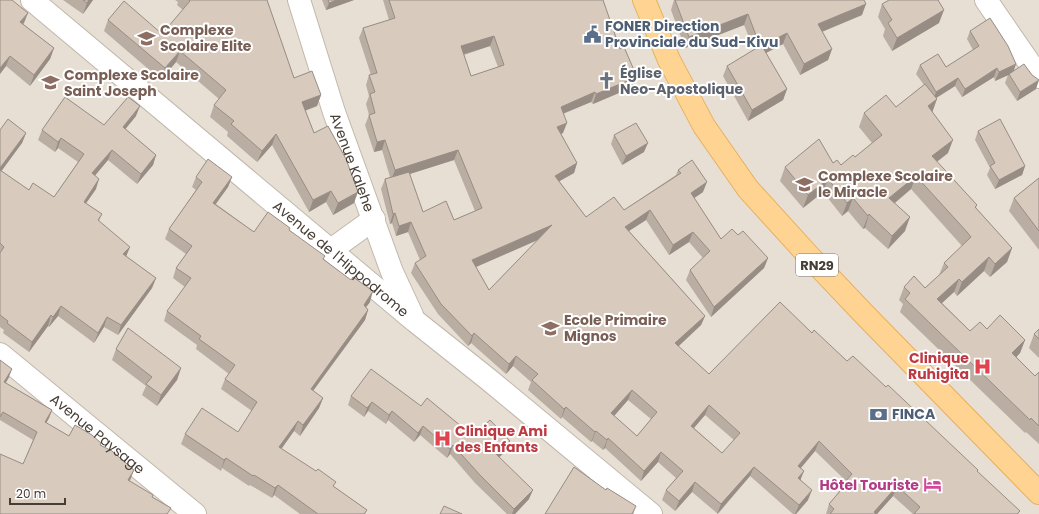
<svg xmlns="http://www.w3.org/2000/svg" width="1039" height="514" font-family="Poppins,sans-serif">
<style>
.residential{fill:#e7dfd3}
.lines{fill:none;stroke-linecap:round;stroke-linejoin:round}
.minor-casing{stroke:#c2b7ab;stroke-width:24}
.major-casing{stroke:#e7af5f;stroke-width:24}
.minor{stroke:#fff;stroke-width:22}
.major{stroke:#ffd492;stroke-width:22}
.wall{fill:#baaea3;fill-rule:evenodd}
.shaded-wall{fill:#978d84}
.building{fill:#d8cabd;stroke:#978d84;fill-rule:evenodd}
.labels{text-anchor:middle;stroke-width:4;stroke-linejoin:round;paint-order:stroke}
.shield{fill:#fff;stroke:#7e7772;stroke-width:1}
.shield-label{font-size:13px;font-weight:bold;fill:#463d35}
.service-label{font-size:14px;font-weight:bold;fill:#4e5e75;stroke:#fff;text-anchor:start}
.education-label{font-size:14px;font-weight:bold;fill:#785e54;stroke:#fff;text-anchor:start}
.worship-label{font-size:14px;font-weight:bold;fill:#5b616d;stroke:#fff;text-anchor:start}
.street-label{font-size:14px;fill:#463d35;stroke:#fff}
.health-label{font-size:14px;font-weight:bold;fill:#be3a42;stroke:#fff;text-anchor:end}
.hotel-label{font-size:14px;font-weight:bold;fill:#b23c85;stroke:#fff;text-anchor:end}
</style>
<rect width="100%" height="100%" fill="#f3ede5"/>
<!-- residential -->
<path class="residential" d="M0,0H1039V514H0Z"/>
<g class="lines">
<defs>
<g id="minor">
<path id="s1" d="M32,0L415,321L488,379L651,514"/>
<path id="s2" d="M299,0L334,112L392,272L412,315"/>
<path d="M986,0L1039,77"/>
<path d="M331,250L374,219"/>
<path id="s3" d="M0,354L195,514"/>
</g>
<path id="major" d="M644,0L669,60L704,126L748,189L808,255L864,314L1039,493"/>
</defs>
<!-- minor casing -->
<use href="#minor" class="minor-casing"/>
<!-- major casing -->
<use href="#major" class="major-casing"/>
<!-- minor -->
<use href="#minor" class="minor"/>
<!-- major -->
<use href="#major" class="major"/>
</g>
<!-- wall -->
<path class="wall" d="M63,0H93L83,14Z
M175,0H267L294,78L321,95L317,106L305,111L314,133L354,203L333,215L326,202L309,212L272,145L257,162L227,136L228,132L210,117L214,105L219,99L176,62L161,80L104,31L108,20L162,34L183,10L177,5L178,2Z
M322,0H354L326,10Z
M383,0H603L620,49L637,77L633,87L593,104L591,102L563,114V133L561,134L577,163L574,173L559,181L586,217L624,210L676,175L678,170L703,192L694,198L721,239L738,235L768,258L764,268L711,317L686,280L690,270L703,258L689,242L669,255L646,220L629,231L705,316L701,325L678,347L709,374L812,333L847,361L886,387L977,472L1019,514H913L893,496L877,514H826L829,504L843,487L846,481L815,451L801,468V480L808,500L796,514H793L750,476L718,514L692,492L675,511L662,500L666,490L676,478L658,462L641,481L605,448L603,450L592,441L591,442L562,417L561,419L528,390L531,382L513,366L506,374L471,343L468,346L438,314L411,273L415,263L420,260L408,232L396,236L392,223L390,224L381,189L385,179L390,177L382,150L374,152L365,125L369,115L366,104L369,96L366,85L369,75H371L359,38L363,28L389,20ZM490,46L498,67L471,76L464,55ZM454,160L475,211L454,220L423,212L409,174ZM538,240L489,290L476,267ZM628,400L651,419L637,436L614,416ZM705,415L734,440L722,453L694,428Z
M674,0H723L862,15L822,32L832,49L828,60L800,75L783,44L766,53L787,89L783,100L748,121L723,76L727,66L754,50L744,25L685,48L671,10Z
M882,4L939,23L892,51L883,36L885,29L878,17Z
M28,13L23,24L54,48L50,59L30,86L6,66L0,74Z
M970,31L1016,64L1013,71L1036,89L1017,101L1005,83L1008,75L995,81L994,77L962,97L955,86L936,98L932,112L948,153L937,162L977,205L976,208L1012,248L1007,262L990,277L984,271L957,296L954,292L942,303L970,331L987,329L1025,340L1020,353L1016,357L1035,376L1039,372V444L1026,432L1025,433L900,312L903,304L899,300L904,287L925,288L939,275L944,263L962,246L911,189L895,203L905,231L888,249L865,228L863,229L848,211L842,216L823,192L803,208L780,181L785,167L833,163L841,165L855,157L872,143L859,127L864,113L896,107L924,85L916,74L920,65L946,67L973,50L967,39Z
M136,116L125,129L156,155L153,165L137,184L108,160L95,175L96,189L86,203L102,214L99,221L126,256L156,278L152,288L118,335L104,327L94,343L58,316L49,327L48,326L29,352L3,333L4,330L0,327V130L26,133L22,143L1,171L29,190L54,197L78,162L58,148L55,152L38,140L42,130L104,125Z
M978,131L1025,166L1022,175L995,189L987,175L990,168L975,140Z
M614,135L644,152L622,165L611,144Z
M196,177H232L228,187L216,204L254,232L289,230L324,260L370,302L366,307L368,310L365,320L313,391L323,398L319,408L300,436L294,431L281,449L367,510L365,514H300L274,495L272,498L250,485L249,486L222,468L221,471L181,444L185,434L238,432L252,411L221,389L225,379L229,374L196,349L197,345L164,321L167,311L185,287L173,278L176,268L186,254L165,239L169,229L196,190L192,187Z
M1039,178V250L1009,211L1014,198Z
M1039,329V358L1029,348L1034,334Z
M116,349L181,368L177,380L157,406L142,395L146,386L112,360Z
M0,360L9,377L6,383L52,410L49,418L46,423L69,436L101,445L131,478L130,481L153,497L23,464L33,440L0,420Z
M351,396L421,406L473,436L510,441L507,450L499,457L529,499L515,514H507L475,483L450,454L447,458L420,435L414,442L388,420L386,424L368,411L364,417L348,405Z"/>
<!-- shaded-wall -->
<path class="shaded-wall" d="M89,0H93L83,14L87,3Z
M337,0H354L326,10L329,3Z
M866,4L862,15L814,35L818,24Z
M944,10L939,23L892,51L897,38Z
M28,13L24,23L17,32L20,22Z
M748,14L744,25L685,48L689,37Z
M787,33L783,44L758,57L762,46Z
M494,36L490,46L458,56L461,46Z
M54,48L50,59L30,86L34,75Z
M832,49L828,60L800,75L804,64Z
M180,51L176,62L161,80L165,68Z
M10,56L6,66L0,74V68Z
M1016,64L1013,73L995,81L999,72Z
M997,68L994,77L962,97L965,89Z
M637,77L633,87L593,104L596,94Z
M958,78L955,86L933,100L936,92Z
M1039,80L1036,89L1017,101L1020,92Z
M787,89L783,100L748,121L752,110Z
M595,92L591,102L557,116L561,107Z
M321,95L317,106L298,113L302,102Z
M937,99L932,113L928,106Z
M140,106L136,116L119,137L123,127Z
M567,123L563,133L554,137L557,127Z
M26,133L22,143L0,173V168Z
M276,134L272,145L257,162L262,151Z
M61,138L58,148L55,152L58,142Z
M385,140L382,150L374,152L377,142Z
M953,140L948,153L927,169L932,156Z
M648,143L644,152L622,165L626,156Z
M112,150L108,160L88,184L92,173Z
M458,150L454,160L391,180L395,170Z
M156,155L153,165L137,184L141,174Z
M577,163L574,173L551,186L555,176Z
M1025,166L1022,175L995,189L999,180Z
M916,176L911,189L885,211L889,198Z
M232,177L228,187L209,213L213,203Z
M99,179L96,189L80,212L84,202Z
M828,179L823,192L803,208L808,195Z
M707,182L703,192L687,203L691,193Z
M331,191L326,202L309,212L313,200Z
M358,192L354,203L333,215L338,203Z
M853,198L848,211L842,216L847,203Z
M650,210L646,220L621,236L625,227Z
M395,213L392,223L390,224L393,214Z
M869,214L865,228L863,229L868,216Z
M910,217L905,231L888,249L892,236Z
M411,222L408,232L396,236L399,226Z
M552,225L549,235L469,270L472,260Z
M693,232L689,242L669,255L673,245Z
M130,247L126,257L123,254Z
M1012,248L1007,262L990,277L995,264Z
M989,257L984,271L957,296L962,282Z
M768,258L764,268L711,317L714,307Z
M156,278L152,288L118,335L121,325Z
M959,279L954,292L932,312L937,299Z
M373,291L370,302L360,315L364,305Z
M61,306L58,316L49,327L53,317Z
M368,310L365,320L307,399L311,389Z
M51,315L48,326L29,352L32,342Z
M705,316L701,325L671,353L675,343Z
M107,317L104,327L94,343L98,333Z
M474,333L471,343L468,346L472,336Z
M1025,340L1020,353L1007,367L1012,353Z
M516,356L513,366L506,374L509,364Z
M181,368L177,380L157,406L161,395Z
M12,369L9,377L1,390L4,382Z
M632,390L628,400L608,423L611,413Z
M323,398L319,408L300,436L303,425Z
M372,402L368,411L364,417L367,408Z
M709,405L705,415L687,436L691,426Z
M566,407L562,417L561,419L564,409Z
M52,410L49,418L42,431L45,422Z
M392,411L388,420L386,424L389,415Z
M298,421L294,431L275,458L279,447Z
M423,426L420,435L414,442L418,433Z
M596,431L592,441L591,442L595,432Z
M608,438L605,448L603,450L607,440Z
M510,441L507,450L493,463L496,454Z
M819,441L815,451L794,476L798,466Z
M453,445L450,454L447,458L450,449Z
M661,452L658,462L641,481L644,471Z
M226,458L222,468L221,471L224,460Z
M754,467L750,476L717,514L721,504Z
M134,470L131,478L125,488L128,480Z
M804,471L800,481L798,478Z
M695,482L692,492L675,511L679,501Z
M278,485L274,495L272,498L275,488Z
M897,486L893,496L877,514H873L874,512Z
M533,490L529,499L515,514H512L514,509Z
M812,490L808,500L796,514H795L799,505Z
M636,506L633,514H632Z"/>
<!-- building -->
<path class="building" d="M0,0H12L28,13L20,22L54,48L34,75L10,56L0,68Z
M83,0H89L87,3Z
M189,0H267L294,78L312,71L321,95L302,102L314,133L328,126L346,159L358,192L338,203L331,191L313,200L276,134L262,151L231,124L234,121L214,105L226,90L180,51L165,68L108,20L124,1L162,34L190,1Z
M328,0H337L329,3Z
M389,0H603L620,49L624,47L637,77L596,94L595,92L561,107L567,123L557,127L577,163L555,176L586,217L614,197L624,210L681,173L678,170L692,160L707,182L691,193L721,239L732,229L738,235L743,231L768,258L714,307L690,270L710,251L693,232L673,245L650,210L625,227L705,316L675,343L709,374L780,302L812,333L814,330L847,361L853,356L886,387L888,385L978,470L977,471L1020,511L1017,514H914L920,507L897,486L874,512L876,514H830L834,509L829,504L847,483L845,482L852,474L819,441L798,466L804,471L798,478L812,490L799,505L754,467L721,504L695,482L679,501L666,490L683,471L661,452L644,471L608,438L607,440L596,431L595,432L566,407L564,409L532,380L538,374L516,356L509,364L474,333L472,336L441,304L415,263L426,256L411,222L399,226L395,213L393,214L385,179L409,172L423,212L446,201L454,220L482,208L458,150L395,170L385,140L377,142L369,115L375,113L370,94L375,92L369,75L377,73L363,28L395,18ZM494,36L504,65L471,76L461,46ZM552,225L489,290L472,260ZM632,390L657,412L637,436L611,413ZM709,405L740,433L722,453L691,426Z
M675,0H864L866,4L818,24L832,49L804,64L787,33L762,46L787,89L752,110L727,66L760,46L748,14L689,37Z
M889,0H938L944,10L897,38L888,23L892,20L882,4Z
M990,18L1008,46L1016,64L999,72L997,68L965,89L958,78L936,92L920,65L938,54L946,67L979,46L970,31Z
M1024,64L1032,75L1039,80L1020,92L1009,74Z
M925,84L937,99L928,106L953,140L932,156L977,205L975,207L1012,248L995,264L989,257L962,282L959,279L937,299L970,331L980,322L987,329L1000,315L1025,340L1012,353L1035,376L1039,372V426L1031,418L1030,420L905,299L910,293L904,287L914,276L925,288L948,267L944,263L971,237L967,232L916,176L889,198L910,217L892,236L869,214L868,216L853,198L847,203L828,179L808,195L785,167L819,139L833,163L837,160L841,165L853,155L855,157L882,135L864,113L886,95L896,107Z
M65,97L104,125L128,97L140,106L123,127L156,155L141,174L112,150L92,173L99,179L84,202L102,214L98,220L130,247L123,254L156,278L121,325L107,317L98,333L61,306L53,317L51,315L32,342L7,323L8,321L0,315V253L4,247L0,243V170L29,190L33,183L54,197L84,154L61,138L58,142L42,130Z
M8,119L26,133L0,168V130Z
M1000,119L1025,166L999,180L990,166L995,163L978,131Z
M636,123L648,143L626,156L614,135Z
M208,159L232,177L213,203L254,232L268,212L290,228L289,230L325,256L323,259L351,280L353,277L373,291L364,305L368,310L311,389L323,398L303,425L298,421L279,447L316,471L318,469L336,482L333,486L367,510L364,514H318L278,485L275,488L254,475L253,476L226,458L224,460L185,434L202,408L238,432L257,402L225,379L235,365L199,339L201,336L167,311L191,278L176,268L192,246L169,229L202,182L196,177Z
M1039,178V231L1014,198Z
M128,328L181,368L161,395L146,384L152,377L116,349Z
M1039,329V339L1034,334Z
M0,360L12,369L4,382L52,410L45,422L69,436L75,425L92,435L101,443L100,445L112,451L134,470L128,480L153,495L152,497L171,508L167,514H0V454L23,464L37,432L3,412L0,417Z
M371,369L421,406L427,398L473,436L490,420L510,441L496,454L533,490L514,509L479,474L453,445L450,449L423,426L418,433L392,411L389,415L372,402L367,408L351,396Z
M574,467L606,490L607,488L636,506L632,514H545Z
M444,506L462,514H440Z"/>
<!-- icons -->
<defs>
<symbol id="civic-bare" viewBox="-9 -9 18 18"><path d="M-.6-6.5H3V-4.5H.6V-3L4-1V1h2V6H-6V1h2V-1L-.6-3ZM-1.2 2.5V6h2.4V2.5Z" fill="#5c6f8a" stroke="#fff" stroke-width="2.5" paint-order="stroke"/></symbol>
<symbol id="school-bare" viewBox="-9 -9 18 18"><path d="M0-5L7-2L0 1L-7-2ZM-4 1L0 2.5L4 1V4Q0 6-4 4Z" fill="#8d6e63" stroke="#fff" stroke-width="2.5" paint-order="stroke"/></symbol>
<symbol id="church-bare" viewBox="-9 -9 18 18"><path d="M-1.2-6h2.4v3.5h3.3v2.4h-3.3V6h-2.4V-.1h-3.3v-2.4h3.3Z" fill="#6b7280" stroke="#fff" stroke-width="2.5" paint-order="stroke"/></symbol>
<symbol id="hospital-bare" viewBox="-9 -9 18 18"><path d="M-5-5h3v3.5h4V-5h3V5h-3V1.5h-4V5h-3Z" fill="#e0444e" stroke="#fff" stroke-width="2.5" paint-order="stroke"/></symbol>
<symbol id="bank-bare" viewBox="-9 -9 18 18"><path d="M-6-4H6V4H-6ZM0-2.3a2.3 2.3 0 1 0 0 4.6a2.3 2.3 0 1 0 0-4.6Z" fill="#5c6f8a" stroke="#fff" stroke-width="2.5" paint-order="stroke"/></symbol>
<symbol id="hotel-bare" viewBox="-9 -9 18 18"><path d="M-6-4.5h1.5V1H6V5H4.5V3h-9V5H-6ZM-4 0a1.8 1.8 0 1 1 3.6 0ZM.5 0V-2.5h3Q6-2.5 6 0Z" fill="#d1479c" stroke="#fff" stroke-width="2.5" paint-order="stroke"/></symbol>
</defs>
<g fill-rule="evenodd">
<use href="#civic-bare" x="580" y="22" width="25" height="25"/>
<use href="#school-bare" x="134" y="26" width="25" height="25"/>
<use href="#church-bare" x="594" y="68" width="25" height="25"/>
<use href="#school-bare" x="38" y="70" width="25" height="25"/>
<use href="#school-bare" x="792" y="172" width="25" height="25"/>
<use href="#school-bare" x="538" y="316" width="25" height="25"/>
<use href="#hospital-bare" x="970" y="354" width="25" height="25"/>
<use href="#bank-bare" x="866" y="402" width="25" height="25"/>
<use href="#hospital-bare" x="430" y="426" width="25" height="25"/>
<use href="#hotel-bare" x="920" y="472" width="25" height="25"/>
</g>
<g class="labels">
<!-- shield labels -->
<rect class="shield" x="796" y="254" width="42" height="22" rx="3"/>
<g class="shield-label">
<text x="817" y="270">RN29</text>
</g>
<!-- service labels -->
<g class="service-label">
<text x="605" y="31">FONER Direction<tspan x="605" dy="16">Provinciale du Sud-Kivu</tspan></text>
<text x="892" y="419">FINCA</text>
</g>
<!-- education labels -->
<g class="education-label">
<text x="160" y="35">Complexe<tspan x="160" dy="16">Scolaire Elite</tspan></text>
<text x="64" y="80">Complexe Scolaire<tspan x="64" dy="16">Saint Joseph</tspan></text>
<text x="818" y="181">Complexe Scolaire<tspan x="818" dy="16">le Miracle</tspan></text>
<text x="564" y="325">Ecole Primaire<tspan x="564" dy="16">Mignos</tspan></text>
</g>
<!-- worship labels -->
<g class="worship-label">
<text x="620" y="78">Église<tspan x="620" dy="16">Neo-Apostolique</tspan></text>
</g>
<!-- street labels -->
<g class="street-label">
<text dy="5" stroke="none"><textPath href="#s2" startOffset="171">Avenue Kalehe</textPath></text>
<text dy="5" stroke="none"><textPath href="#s1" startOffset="403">Avenue de l'Hippodrome</textPath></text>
<text dy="5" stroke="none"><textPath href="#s3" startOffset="126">Avenue Paysage</textPath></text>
</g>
<!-- health labels -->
<g class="health-label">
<text x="969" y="363">Clinique<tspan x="969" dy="16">Ruhigita</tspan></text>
<text x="455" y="436" text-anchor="start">Clinique Ami<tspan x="455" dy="16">des Enfants</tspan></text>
</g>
<!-- hotel labels -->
<g class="hotel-label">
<text x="919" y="490">Hôtel Touriste</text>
</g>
</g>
<!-- scale -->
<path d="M10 498v6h55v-6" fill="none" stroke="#463d35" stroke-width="2"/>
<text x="16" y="498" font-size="12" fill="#463d35" stroke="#ffffff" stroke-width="3" paint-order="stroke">20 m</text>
</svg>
